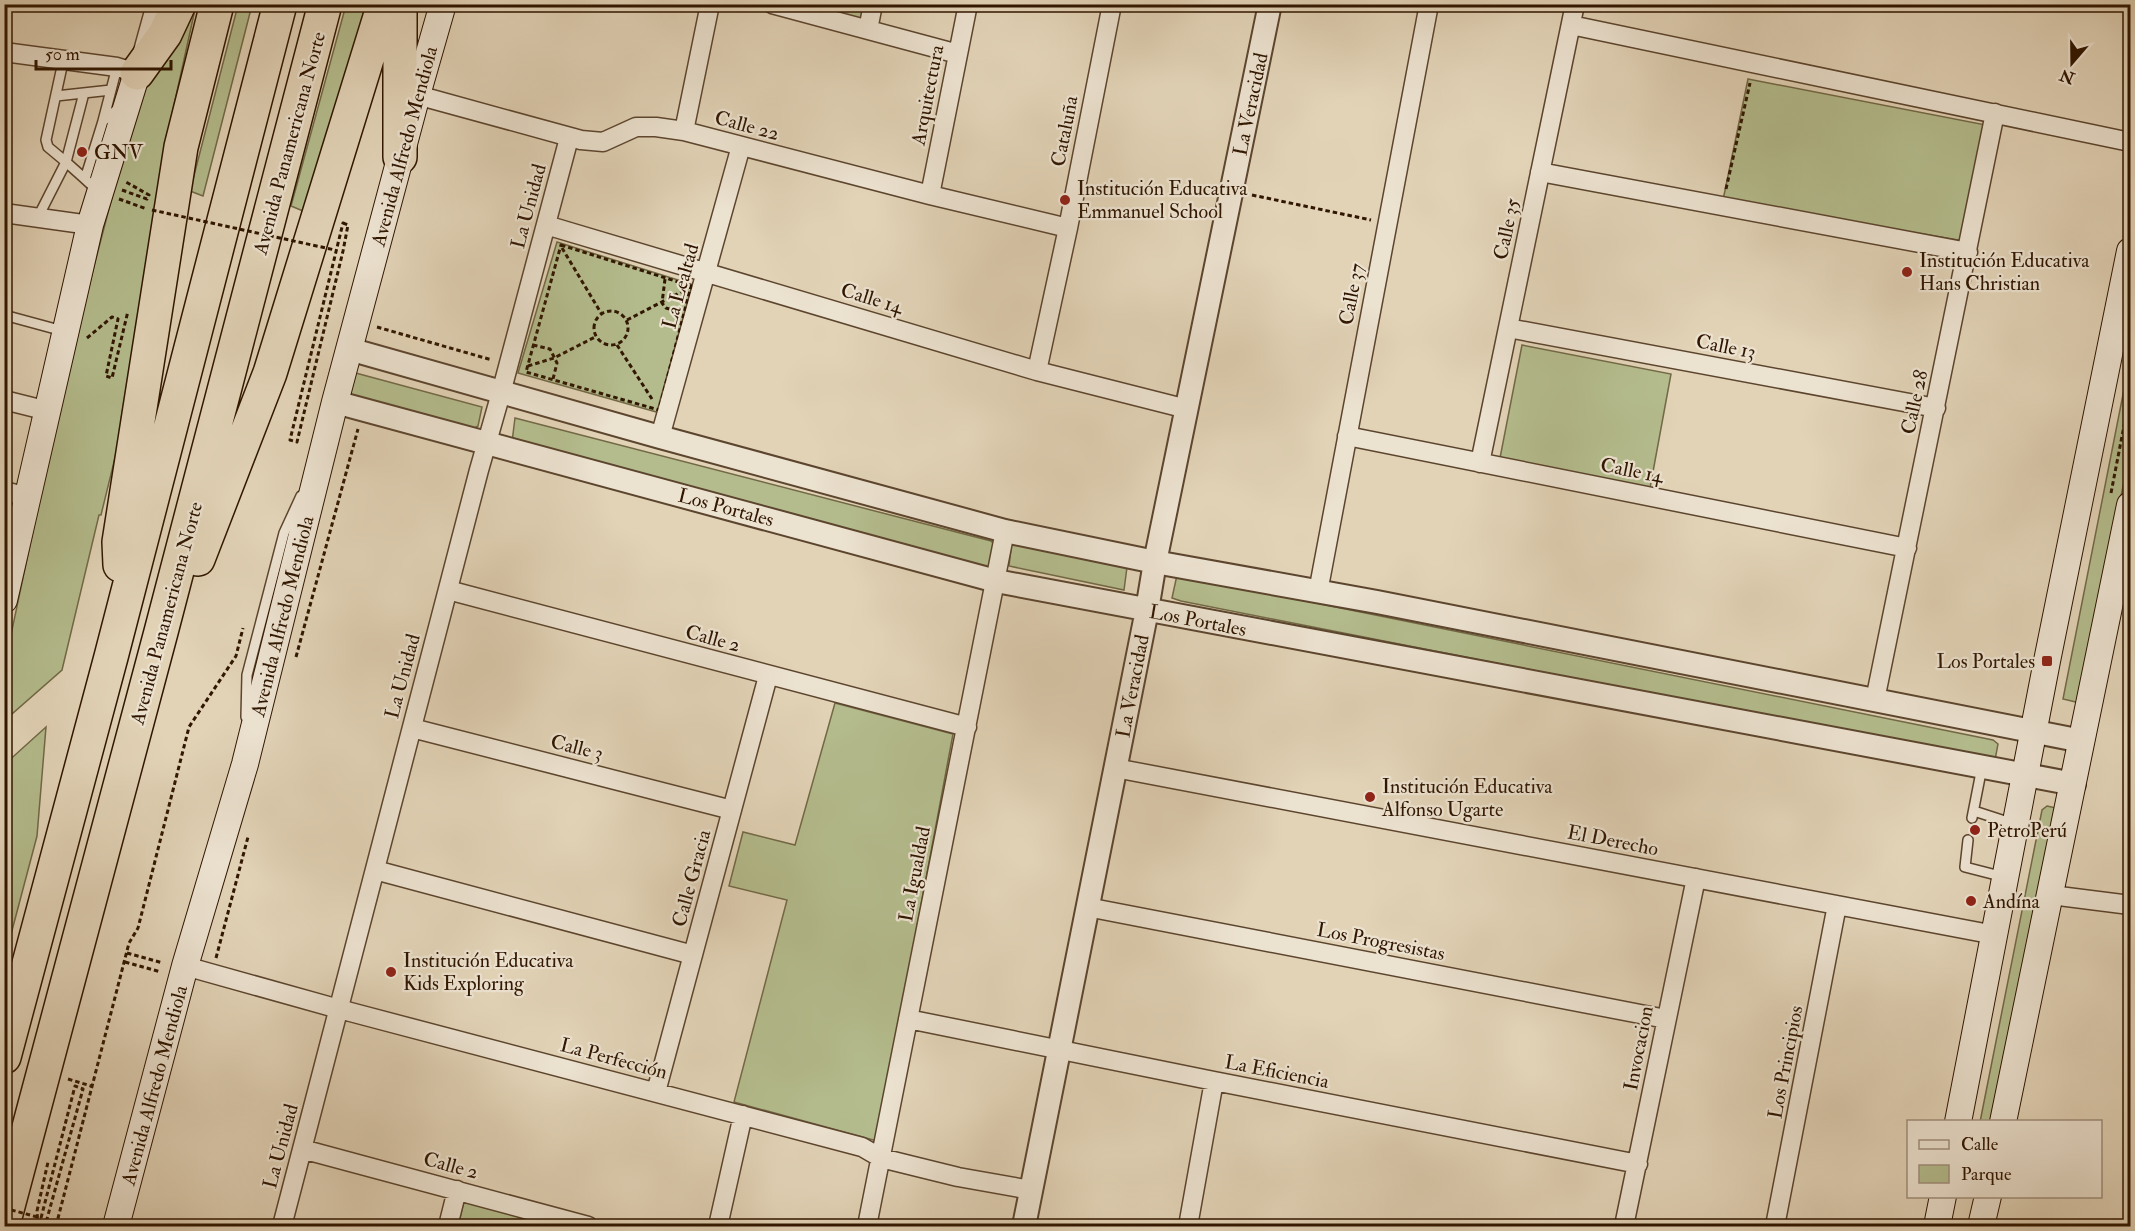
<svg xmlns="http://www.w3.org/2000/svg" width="2135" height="1231" font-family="'IM FELL Double Pica',serif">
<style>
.green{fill:#b4bc8d;stroke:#726946;stroke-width:1.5}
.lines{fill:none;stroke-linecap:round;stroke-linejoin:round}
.service-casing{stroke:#5c452e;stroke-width:12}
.minor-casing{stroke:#5c452e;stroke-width:21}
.tertiary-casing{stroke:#5c452e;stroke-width:26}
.secondary-casing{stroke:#301600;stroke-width:28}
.motorway-casing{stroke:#301600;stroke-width:36}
.path{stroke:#301600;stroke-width:3;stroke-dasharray:4.5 3;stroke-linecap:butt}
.service{stroke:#ece2d0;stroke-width:9}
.minor{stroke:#ece2d0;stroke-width:18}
.tertiary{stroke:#ece2d0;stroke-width:22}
.secondary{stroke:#ece2d0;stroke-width:26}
.motorway{stroke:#e2d3b7;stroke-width:33}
.path-bridge{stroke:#301600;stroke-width:3;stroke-dasharray:4.5 3;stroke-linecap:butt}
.poi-dot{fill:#8f2418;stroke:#ece2d0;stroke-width:2}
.labels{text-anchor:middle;stroke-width:4.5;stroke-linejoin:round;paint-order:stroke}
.street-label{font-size:20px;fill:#301600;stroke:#ece2d0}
.poi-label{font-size:20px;fill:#301600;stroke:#ece2d0;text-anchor:start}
</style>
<rect width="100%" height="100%" fill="#e2d3b7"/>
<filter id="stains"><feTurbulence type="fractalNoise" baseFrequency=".00333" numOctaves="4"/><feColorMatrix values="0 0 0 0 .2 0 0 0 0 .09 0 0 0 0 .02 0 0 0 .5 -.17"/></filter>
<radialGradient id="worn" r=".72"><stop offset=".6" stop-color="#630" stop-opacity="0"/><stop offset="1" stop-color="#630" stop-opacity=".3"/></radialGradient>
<!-- green -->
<path class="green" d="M183,5H196L167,137L121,420L124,421L101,515H99L62,670L5,720V663L67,370L134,113Z
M238,5H252L203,196L190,191Z
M346,5H368L303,211L291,206Z
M790,5H869L865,25Z
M1748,79L1986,125L1964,241L1723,200Z
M557,242L694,285L660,413L518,373Z
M1522,345L1671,374L1650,488L1500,458Z
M2130,359V451L2080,703L2063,699Z
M352,372L482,407L478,426L473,429L347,396Z
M515,418L991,541L996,546L994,564L987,567L512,442Z
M1012,541L1127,567L1124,590L1009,566Z
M1177,575L1993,740L1998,744L1995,760H1988L1181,601L1172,598Z
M835,703L953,734L877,1141L734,1102L787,900L729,886L743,832L795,845Z
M46,727L37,836L5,957V764Z
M2047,806L2056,808L2000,1121L1980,1122L2042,810Z
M464,1201L558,1226H458Z"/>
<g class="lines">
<defs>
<path id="service" d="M84,93L66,162L85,179
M56,96L111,90
M103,121L117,67
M97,190L85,179L103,121L119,108
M38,217L66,162L48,147L46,140L63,62
M4,315L63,331
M246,717L247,675L284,533L301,496
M1974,811L2014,824
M1972,818L1982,767
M1968,840L1965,867L2004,877"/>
<path id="minor" d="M772,4L958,54
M1571,25L2130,142
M868,30L873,4
M4,52L117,67L137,73L156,4
M417,95L581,140L603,142L636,127H656L684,131L930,195L1068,228
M684,131L710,4
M1540,172L1968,252
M930,195L968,4
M4,213L90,225
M546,225L1037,371L1187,409
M1508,328L1936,408
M1037,371L1068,228L1112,4
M4,400L48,411
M1347,436L1907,548
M660,437L741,146
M1480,463L1575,4
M4,491L28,497
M448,590L967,727
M1318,592L1429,4
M1875,700L1995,113
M412,728L732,810
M1115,768L1995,935
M375,870L693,955
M2051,895L2130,905
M1087,907L1666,1019
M185,966L339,1009L862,1147L881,1158L958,1177L1031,1190
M908,1019L1214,1081L1638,1164
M656,1092L768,676
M302,1149L588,1226
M282,1226L479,470L501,393L569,138
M448,1226L457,1190
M718,1226L743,1115
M867,1226L1005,531
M1188,1226L1214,1081
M1624,1226L1696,878
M1775,1226L1837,905"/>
<path id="tertiary" d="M349,349L660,437L1005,531L1155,562L1377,602L2082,741
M335,402L996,581L2074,784
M1024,1226L1147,610L1155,562L1270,4"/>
<path id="secondary" d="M4,600L90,225L137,73
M1958,1122L2047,661L2130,251
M2003,1122L2130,505
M116,1226L185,966L245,764L335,402L417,95L443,4
M1937,1226L1943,1196
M1981,1226L1988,1196"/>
<path id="motorway" d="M400,4V157
M137,73L165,34L179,4
M198,559L270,373L384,4
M120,565L119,542L181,147L217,4
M4,1057L111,657L280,4
M4,1221L161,632L325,4"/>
</defs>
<!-- service casing -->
<use href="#service" class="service-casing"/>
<!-- minor casing -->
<use href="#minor" class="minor-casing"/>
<!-- tertiary casing -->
<use href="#tertiary" class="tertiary-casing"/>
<!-- secondary casing -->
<use href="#secondary" class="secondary-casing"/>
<!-- motorway casing -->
<use href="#motorway" class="motorway-casing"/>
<!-- path -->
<path class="path" d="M1726,189L1750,83
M122,190L147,199L149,195L126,182
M1252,195L1371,220
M119,199L147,209
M343,223L348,225L343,251L297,442L290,440Z
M561,245L691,286L659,410L526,372Z
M562,248L601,313
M665,279L662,303L666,308L676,311
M594 328a17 17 0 1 1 34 0a17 17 0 1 1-34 0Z
M627,320L681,292
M377,327L492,360
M87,338L112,317L118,319L106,376L112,378L128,311
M533,345L550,349L557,363L553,379
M617,345L652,399
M528,366L554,358L595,337
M2111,493L2130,395
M296,657L358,429
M127,953L163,963
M216,958L248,837
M125,962L161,972
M68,1079L91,1086
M41,1218L75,1086L83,1089L45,1226
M38,1226L37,1211L48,1162
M56,1226L129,943L138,928L189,727L236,656L243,628"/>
<!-- service -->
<use href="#service" class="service"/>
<!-- minor -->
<use href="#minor" class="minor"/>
<!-- tertiary -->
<use href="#tertiary" class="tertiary"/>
<!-- secondary -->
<use href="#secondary" class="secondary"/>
<!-- motorway -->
<use href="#motorway" class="motorway"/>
<!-- path-bridge -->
<path class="path-bridge" d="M152,210L335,250
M4,1208L41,1218"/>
</g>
<!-- markers -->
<g class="poi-dot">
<circle cx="82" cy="152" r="6"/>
<circle cx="1065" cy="200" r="6"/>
<circle cx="1907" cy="272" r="6"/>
<rect x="2041" y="655" width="12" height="12" rx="3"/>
<circle cx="1370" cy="797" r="6"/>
<circle cx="1975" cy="830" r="6"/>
<circle cx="1971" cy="901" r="6"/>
<circle cx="391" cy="972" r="6"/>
</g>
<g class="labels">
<!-- street labels -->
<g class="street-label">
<text transform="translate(927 95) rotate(-79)" y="7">Arquitectura</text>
<text transform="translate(1250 104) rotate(-78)" y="7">La Veracidad</text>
<text transform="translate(747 125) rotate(15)" y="7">Calle 22</text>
<text transform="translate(1064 131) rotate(-79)" y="7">Cataluña</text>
<text transform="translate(289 143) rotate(-75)" y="7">Avenida Panamericana Norte</text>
<text transform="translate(404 146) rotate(-75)" y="7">Avenida Alfredo Mendiola</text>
<text transform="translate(528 206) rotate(-75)" y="7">La Unidad</text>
<text transform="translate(1506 229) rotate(-78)" y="7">Calle 35</text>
<text transform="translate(680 286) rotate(-74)" y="7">La Lealtad</text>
<text transform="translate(1351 294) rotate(-79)" y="7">Calle 37</text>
<text transform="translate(872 298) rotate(17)" y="7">Calle 14</text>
<text transform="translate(1726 346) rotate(11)" y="7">Calle 13</text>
<text transform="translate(1914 402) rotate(-78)" y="7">Calle 28</text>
<text transform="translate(1632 470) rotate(11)" y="7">Calle 14</text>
<text transform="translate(726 507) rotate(15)" y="7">Los Portales</text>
<text transform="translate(166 613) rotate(-75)" y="7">Avenida Panamericana Norte</text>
<text transform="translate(282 616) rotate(-76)" y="7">Avenida Alfredo Mendiola</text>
<text transform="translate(1198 620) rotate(11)" y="7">Los Portales</text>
<text transform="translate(713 638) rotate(15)" y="7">Calle 2</text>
<text transform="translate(402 676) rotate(-75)" y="7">La Unidad</text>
<text transform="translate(1132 686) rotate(-79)" y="7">La Veracidad</text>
<text transform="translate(577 747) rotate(14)" y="7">Calle 3</text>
<text transform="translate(1613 840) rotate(11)" y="7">El Derecho</text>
<text transform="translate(914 874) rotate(-79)" y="7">La Igualdad</text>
<text transform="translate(691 878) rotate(-75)" y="7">Calle Gracia</text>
<text transform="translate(1381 941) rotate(11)" y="7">Los Progresistas</text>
<text transform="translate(1638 1048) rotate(-79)" y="7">Invocacion</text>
<text transform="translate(614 1058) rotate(15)" y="7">La Perfección</text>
<text transform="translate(1785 1062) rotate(-79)" y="7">Los Principios</text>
<text transform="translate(1277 1071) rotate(11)" y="7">La Eficiencia</text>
<text transform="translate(154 1085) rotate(-75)" y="7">Avenida Alfredo Mendiola</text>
<text transform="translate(280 1146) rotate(-75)" y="7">La Unidad</text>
<text transform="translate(451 1165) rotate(15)" y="7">Calle 2</text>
</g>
<!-- poi labels -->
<g class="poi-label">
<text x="94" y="159">GNV</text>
<text x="1077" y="195">Institución Educativa<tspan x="1077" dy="23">Emmanuel School</tspan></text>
<text x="1919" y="267">Institución Educativa<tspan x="1919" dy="23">Hans Christian</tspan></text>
<text x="2035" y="668" text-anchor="end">Los Portales</text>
<text x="1382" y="793">Institución Educativa<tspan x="1382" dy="23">Alfonso Ugarte</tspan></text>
<text x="1987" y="837">PetroPerú</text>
<text x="1983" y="908">Andína</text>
<text x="403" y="967">Institución Educativa<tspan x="403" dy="23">Kids Exploring</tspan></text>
</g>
</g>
<!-- margin -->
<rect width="2135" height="1231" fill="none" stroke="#e2d3b7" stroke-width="24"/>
<rect x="6" y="6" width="2123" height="1219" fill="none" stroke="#301600" stroke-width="3"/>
<rect x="12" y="12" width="2111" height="1207" fill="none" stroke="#301600" stroke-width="1.5"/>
<!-- legend -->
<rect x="1907" y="1120" width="195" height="78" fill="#ece2d0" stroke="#a1907d" stroke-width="1.5"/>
<rect x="1919" y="1140" width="30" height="9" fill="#ece2d0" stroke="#a1907d" stroke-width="1.5"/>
<text x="1961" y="1150" font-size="18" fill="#301600">Calle</text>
<rect x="1919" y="1165" width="30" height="18" fill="#b4bc8d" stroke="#a1907d" stroke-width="1.5"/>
<text x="1961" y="1180" font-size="18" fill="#301600">Parque</text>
<!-- north arrow -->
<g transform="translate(2072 63) rotate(200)" stroke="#ece2d0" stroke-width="4.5" paint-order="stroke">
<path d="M0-4.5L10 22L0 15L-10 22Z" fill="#301600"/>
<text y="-9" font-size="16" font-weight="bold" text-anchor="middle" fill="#301600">N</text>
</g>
<!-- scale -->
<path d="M36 60v9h135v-9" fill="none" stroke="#301600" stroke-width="3"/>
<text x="45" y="60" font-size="18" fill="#301600" stroke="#ece2d0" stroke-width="4.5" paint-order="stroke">50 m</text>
<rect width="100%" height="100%" filter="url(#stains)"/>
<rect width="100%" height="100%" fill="url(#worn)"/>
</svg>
